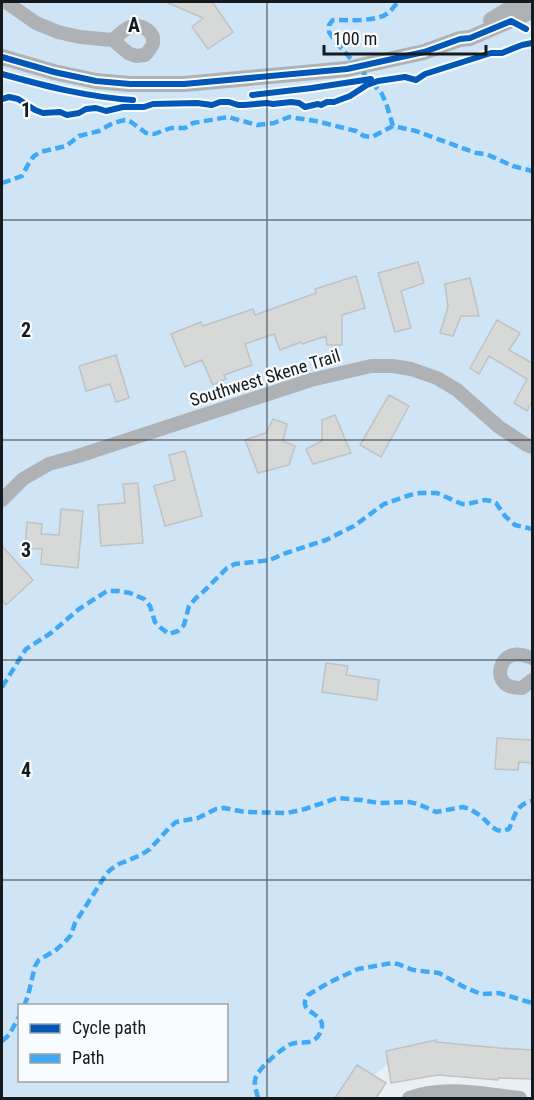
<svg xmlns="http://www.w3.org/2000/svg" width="534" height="1100" font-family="'Roboto Condensed',sans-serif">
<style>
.green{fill:#cfe5f6;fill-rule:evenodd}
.building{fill:#d7d9d9;stroke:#bfc2c2;stroke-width:1.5}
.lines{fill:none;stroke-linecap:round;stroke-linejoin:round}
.minor{stroke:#afb2b4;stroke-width:14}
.tertiary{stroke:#afb2b4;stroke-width:16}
.quiet{stroke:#3fa9f5;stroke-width:4.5;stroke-dasharray:9 4.5;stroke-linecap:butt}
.cycleway-casing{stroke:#f9fcfe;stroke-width:10}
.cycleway{stroke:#0057b8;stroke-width:6}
.grid{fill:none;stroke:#141a1d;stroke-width:1.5;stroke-opacity:0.55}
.labels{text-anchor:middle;stroke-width:4.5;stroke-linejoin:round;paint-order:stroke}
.street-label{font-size:18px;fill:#141a1d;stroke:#f9fcfe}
.grid-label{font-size:20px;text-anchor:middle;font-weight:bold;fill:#141a1d;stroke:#f9fcfe;stroke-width:4.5;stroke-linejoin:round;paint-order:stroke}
</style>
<rect width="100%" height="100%" fill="#e8eff5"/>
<!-- green -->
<path class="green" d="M2,2H532V1067L412,1045L345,1098H2ZM20,1006H226V1080H20Z"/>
<!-- building -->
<path class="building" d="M166,2H210L213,3L233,32L208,49L192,27L203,18Z
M418,262L424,283L401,291L411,328L395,332L378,273Z
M356,276L365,308L342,315V345H327L326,336L302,344L301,342L280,350L274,334L245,344L252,365L224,375L226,379L213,385L202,360L185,367L171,334L201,322L203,326L253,309L255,315L316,293L315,289Z
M470,278L479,316H461L453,336L440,333L448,307L445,284Z
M497,320L520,333L509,350L532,363V401L527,411L514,403L527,379L489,356L479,374L470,368Z
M116,355L129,398L116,402L110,384L86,391L79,366Z
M389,395L409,406L381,457L360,445Z
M335,415L351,453L313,464L306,449L322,441V420Z
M273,419L287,424L283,441L295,446L289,465L258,473L245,440L266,433Z
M185,451L202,516L165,526L154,486L175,480L169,455Z
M138,483L143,543L101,546L98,505L125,503L123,484Z
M61,509L83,511L78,568L41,564L42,549L25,548L27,522L42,524L41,534L59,535Z
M2,546L33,580L6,605L2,600Z
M326,663L348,666L346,675L379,680L377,700L322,692Z
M497,738L532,740V763L519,762L518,770L495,769Z
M436,1040V1042L500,1048L532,1050V1079L498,1078V1080L438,1075L391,1083L386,1051Z
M357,1065L386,1083L376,1098H335Z"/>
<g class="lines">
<!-- minor -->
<path class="minor" d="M6,2L36,23L58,32L80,37L113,40L128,53L136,56L145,55C148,51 152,48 153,43C155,32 143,25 134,26C125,27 119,35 113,40
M2,500L23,479L49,464L78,456L311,380L371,366H393L411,369L437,378L457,390L499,427L525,444L532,447
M532,658C526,656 520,653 513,655C500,658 495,678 507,685C512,688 517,688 522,688L532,680
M409,1098C445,1085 484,1094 520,1098"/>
<!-- tertiary -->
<path class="tertiary" d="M491,20L521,2
M2,57L54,72L96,81L130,84H184L347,69L424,52L460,39L470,38L532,11"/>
<!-- quiet -->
<path class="quiet" d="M393,126L387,106L382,94L335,41L329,32V25L333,20C347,20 377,22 388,13C392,10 395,5 398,2
M2,183L22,176L30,161L34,156L40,152L66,146L79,136L99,131L113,123L125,120L131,122L146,133L154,134L171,128H185L193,123L228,117L257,125L274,123L289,117L316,121L356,131L364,136L372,137L393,126L416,131L476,153L486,154L513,166L532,171
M2,687L26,649L51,633L79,609L107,591H118L130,593L144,599L150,606L155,622L161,628L169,634L178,631L184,625L189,606L196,598L202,593L227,568L235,564L270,560L283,554L326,540L354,526L384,504L410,495L420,493H437L462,504H467L485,500L491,501L496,503L505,516L515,525L532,529
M24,1006L28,996L35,966L39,960L56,950L65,942L71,935L75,923L105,876L110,870L119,864L141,855L150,849L169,828L176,822L198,818L216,809L224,808L245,812L287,813L305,809L337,798L361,800L378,803L409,802L418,804L436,812L457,808L463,807L470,809L481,816L492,827L497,830L502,831L509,829C515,816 516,804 532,801
M2,1041L9,1035L20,1015
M258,1098C257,1093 254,1086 255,1080C256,1070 282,1048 291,1044C302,1040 313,1047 320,1033C331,1011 294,1015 308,995L330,982L358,969L392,963L398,964L413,970L439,973L464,987L481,994L499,993L532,1003"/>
<defs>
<path id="cycleway" d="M2,57L54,72L96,81L130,84H184L347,69L424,52L460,39L470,38L511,21L526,29
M2,74C45,86 87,97 133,100
M252,95L312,88L371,79
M2,99L9,97L18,99L35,110L43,113L60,112L67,115L79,113L86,109L96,108L106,111L123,107H144L153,104L197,103L212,105L220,102H229L238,105H244L267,103L273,104L291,102L299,103L305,107L318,104L321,105L327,102H334L350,96L367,85L378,81L405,77L416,80L425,74L491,53H502L522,45L532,43"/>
</defs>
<!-- cycleway casing -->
<use href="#cycleway" class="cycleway-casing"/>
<!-- cycleway -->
<use href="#cycleway" class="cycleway"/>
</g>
<!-- grid -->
<path class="grid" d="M267,2V1098M2,220H532M2,440H532M2,660H532M2,880H532"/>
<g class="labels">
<!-- street labels -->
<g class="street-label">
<text transform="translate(265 378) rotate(-17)" y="6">Southwest Skene Trail</text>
</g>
</g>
<g class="grid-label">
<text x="134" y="32">A</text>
<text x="26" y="117">1</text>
<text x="26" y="337">2</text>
<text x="26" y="557">3</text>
<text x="26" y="777">4</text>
</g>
<!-- border -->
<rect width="534" height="1100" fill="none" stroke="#141a1d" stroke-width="6"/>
<!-- legend -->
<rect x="18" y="1004" width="210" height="78" fill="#f9fcfe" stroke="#9da2a4" stroke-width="1.5"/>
<rect x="30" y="1024" width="30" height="9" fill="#0057b8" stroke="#9da2a4" stroke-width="1.5"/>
<text x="72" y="1034" font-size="18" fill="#141a1d">Cycle path</text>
<rect x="30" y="1054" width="30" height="9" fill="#3fa9f5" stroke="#9da2a4" stroke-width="1.5"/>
<text x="72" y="1064" font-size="18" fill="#141a1d">Path</text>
<!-- scale -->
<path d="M324 45v9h162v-9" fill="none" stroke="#141a1d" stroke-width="3"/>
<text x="333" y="45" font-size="18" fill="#141a1d" stroke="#f9fcfe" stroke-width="4.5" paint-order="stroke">100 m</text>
</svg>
